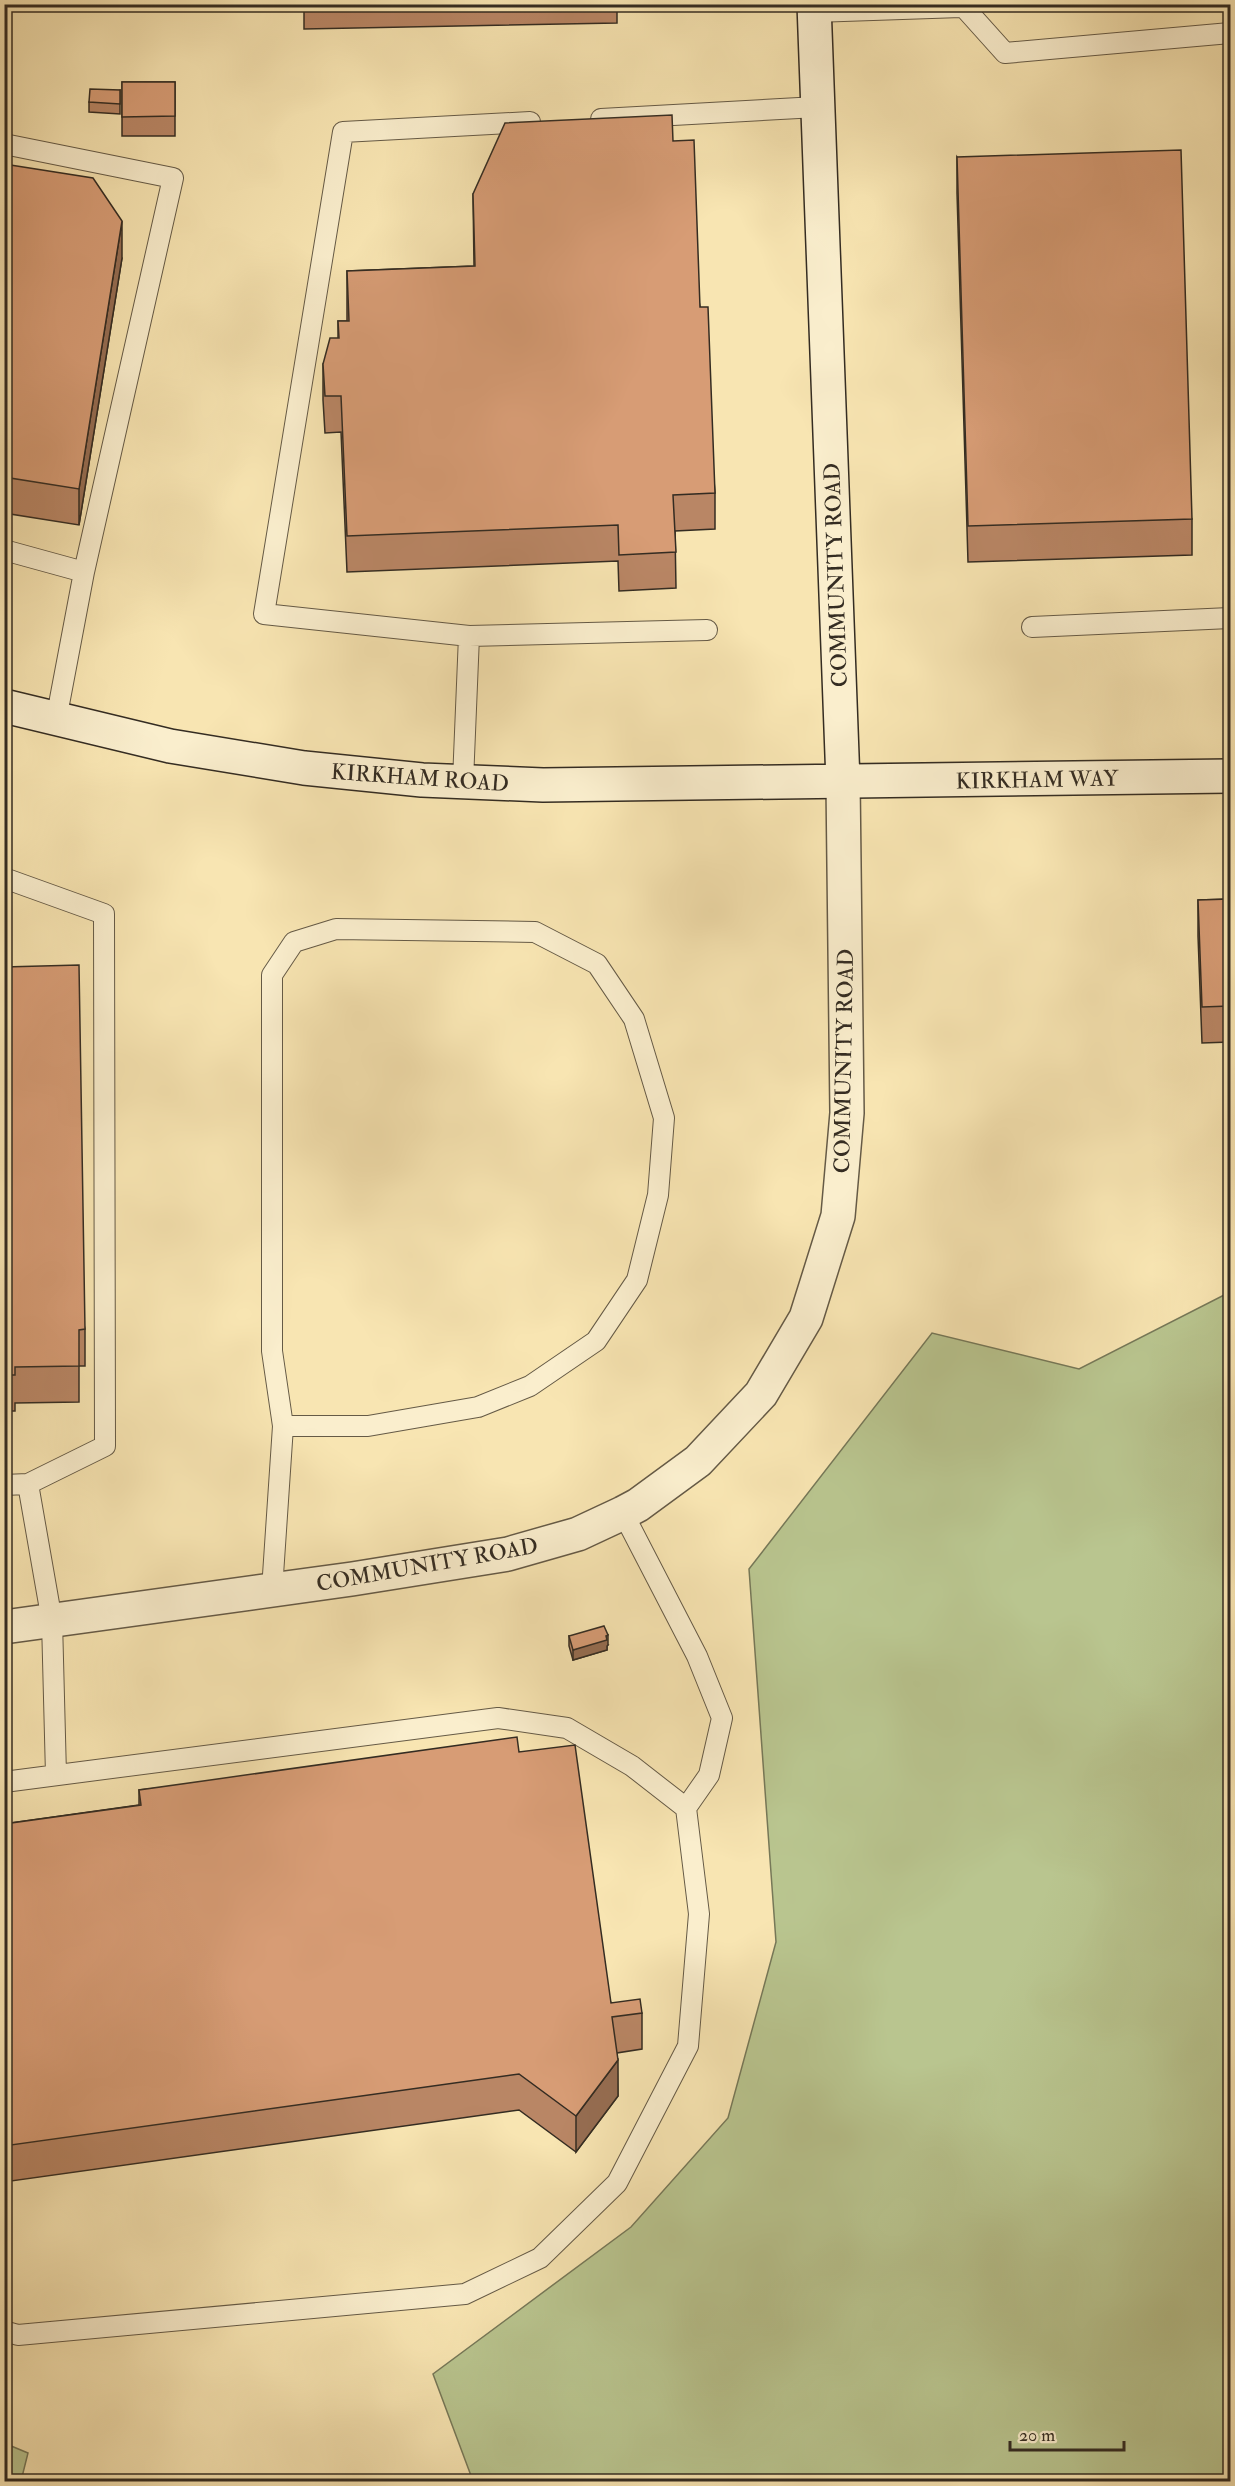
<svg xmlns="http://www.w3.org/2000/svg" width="1235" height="2486" font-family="'IM FELL Double Pica',serif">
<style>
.green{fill:#b9c58f;stroke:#767858;stroke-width:1.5}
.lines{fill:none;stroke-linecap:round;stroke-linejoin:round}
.lane-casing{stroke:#655a46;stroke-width:22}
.street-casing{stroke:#655a46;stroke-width:36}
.secondary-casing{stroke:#342c22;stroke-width:36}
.lane{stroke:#faeecd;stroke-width:20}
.street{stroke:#faeecd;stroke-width:33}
.secondary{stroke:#faeecd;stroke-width:33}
.wall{fill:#b98665;stroke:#342c22;stroke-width:1.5}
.shaded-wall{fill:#966d52;stroke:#342c22;stroke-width:1.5}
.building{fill:#d79c75;stroke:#342c22;stroke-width:1.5}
.labels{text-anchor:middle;stroke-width:6;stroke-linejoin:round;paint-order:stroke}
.street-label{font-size:22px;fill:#342c22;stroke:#faeecd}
</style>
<rect width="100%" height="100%" fill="#f8e5b2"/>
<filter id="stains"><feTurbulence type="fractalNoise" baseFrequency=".00333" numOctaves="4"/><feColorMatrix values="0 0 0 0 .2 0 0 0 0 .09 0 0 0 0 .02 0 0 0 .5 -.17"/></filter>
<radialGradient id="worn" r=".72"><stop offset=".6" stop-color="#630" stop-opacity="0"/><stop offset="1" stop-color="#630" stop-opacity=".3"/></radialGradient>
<!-- green -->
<path class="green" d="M1230,1292V2481H473L433,2374L631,2227L728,2118L776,1942L749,1569L932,1333L1079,1369Z
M4,2443L28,2453L21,2481H5Z"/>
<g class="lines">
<defs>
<path id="lane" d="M961,4L1005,53L1230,33
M814,12L961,7
M601,119L817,107
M4,144L173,178L84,572L56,720
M4,550L84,572
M1032,627L1230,618
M469,636L707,630
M463,781L469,636L264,614L343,132L530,122
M4,878L104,914L105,1446L28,1484L52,1621L56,1775
M4,1485L28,1484
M272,1590L283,1426L272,1351V975L294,942L336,929L535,932L597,964L634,1019L664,1118L658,1195L637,1280L596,1341L530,1386L478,1407L368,1426H283
M4,1782L498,1718L567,1728L632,1766L686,1808
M4,2331L18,2335L465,2294L540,2258L617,2183L688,2046L699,1914L686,1808L709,1775L722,1718L697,1656L623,1513"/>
<path id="street" d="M4,1627L352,1579L508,1554L578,1534L623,1513L638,1505L698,1461L761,1394L806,1318L838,1216L847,1113L843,782"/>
<path id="secondary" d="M814,4L843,782
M4,706L170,746L304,768L422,780L543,785L1230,776"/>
</defs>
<!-- lane casing -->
<use href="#lane" class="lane-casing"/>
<!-- street casing -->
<use href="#street" class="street-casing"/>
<!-- secondary casing -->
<use href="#secondary" class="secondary-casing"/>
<!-- lane -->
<use href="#lane" class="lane"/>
<!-- street -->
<use href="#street" class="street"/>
<!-- secondary -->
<use href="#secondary" class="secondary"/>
</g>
<!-- wall -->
<path class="wall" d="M304,4H617V23L304,29Z
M122,82H175V136H122Z
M120,90V114L89,112V102Z
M673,141L700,307L715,493V529L675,531L676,588L619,591L618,561L347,572L341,432L325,433L323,400V364L338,338V321H347V271L474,266L473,194Z
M957,157L1192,519V555L968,562L957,193Z
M4,164L122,258L79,525L4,513Z
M1230,899V1042L1202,1043L1198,936V900Z
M4,967L85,1329V1366H79V1402L15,1403V1411H4Z
M569,1636L608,1645L607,1646V1650L573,1660L569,1646Z
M519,1752L611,2003L642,2013V2049L617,2053L618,2096L576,2152L519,2110L4,2182V1824L139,1805V1790Z"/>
<!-- shaded-wall -->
<path class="shaded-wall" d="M122,221V258L79,525V489Z
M608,1635V1645L607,1646V1650L573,1660V1650Z
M618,2060V2096L576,2152V2116Z"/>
<!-- building -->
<path class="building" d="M122,82H175V116L122,117Z
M90,89L120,90V104L89,102Z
M672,115L673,141L694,140L700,307H708L715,493L673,495L676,552L619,555L618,525L347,536L341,396H325L323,364L330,338H339L338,321H349L347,271L475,266L473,194L505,123Z
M1181,150L1192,519L968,526L957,157Z
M4,164L93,178L122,221L79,489L4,477Z
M1230,899V1006L1202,1007L1198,900Z
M79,965L85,1329L79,1330V1366L15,1367V1375H4V967Z
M604,1626L608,1635L606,1636L607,1640L573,1650L569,1636Z
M517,1737L519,1752L575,1745L611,2003L640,1999L642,2013L612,2017L618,2060L576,2116L519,2074L4,2146V1824L141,1805L139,1790Z"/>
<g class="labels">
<!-- street labels -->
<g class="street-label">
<text transform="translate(835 575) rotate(-92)" y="8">COMMUNITY ROAD</text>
<text transform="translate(420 777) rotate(4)" y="8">KIRKHAM ROAD</text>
<text transform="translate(1037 779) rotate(-1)" y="8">KIRKHAM WAY</text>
<text transform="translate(843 1061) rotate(-89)" y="8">COMMUNITY ROAD</text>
<text transform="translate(427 1564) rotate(-10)" y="8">COMMUNITY ROAD</text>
</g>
</g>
<!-- margin -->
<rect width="1235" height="2486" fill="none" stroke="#f8e5b2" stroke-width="24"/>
<rect x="6" y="6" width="1223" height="2474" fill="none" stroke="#342c22" stroke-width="3"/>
<rect x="12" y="12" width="1211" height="2462" fill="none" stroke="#342c22" stroke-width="1.5"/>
<!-- scale -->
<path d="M1010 2441v9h114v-9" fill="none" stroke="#342c22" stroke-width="3"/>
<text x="1019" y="2441" font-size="18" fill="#342c22" stroke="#faeecd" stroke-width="4.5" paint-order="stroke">20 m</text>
<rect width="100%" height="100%" filter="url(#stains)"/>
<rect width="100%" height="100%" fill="url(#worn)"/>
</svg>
